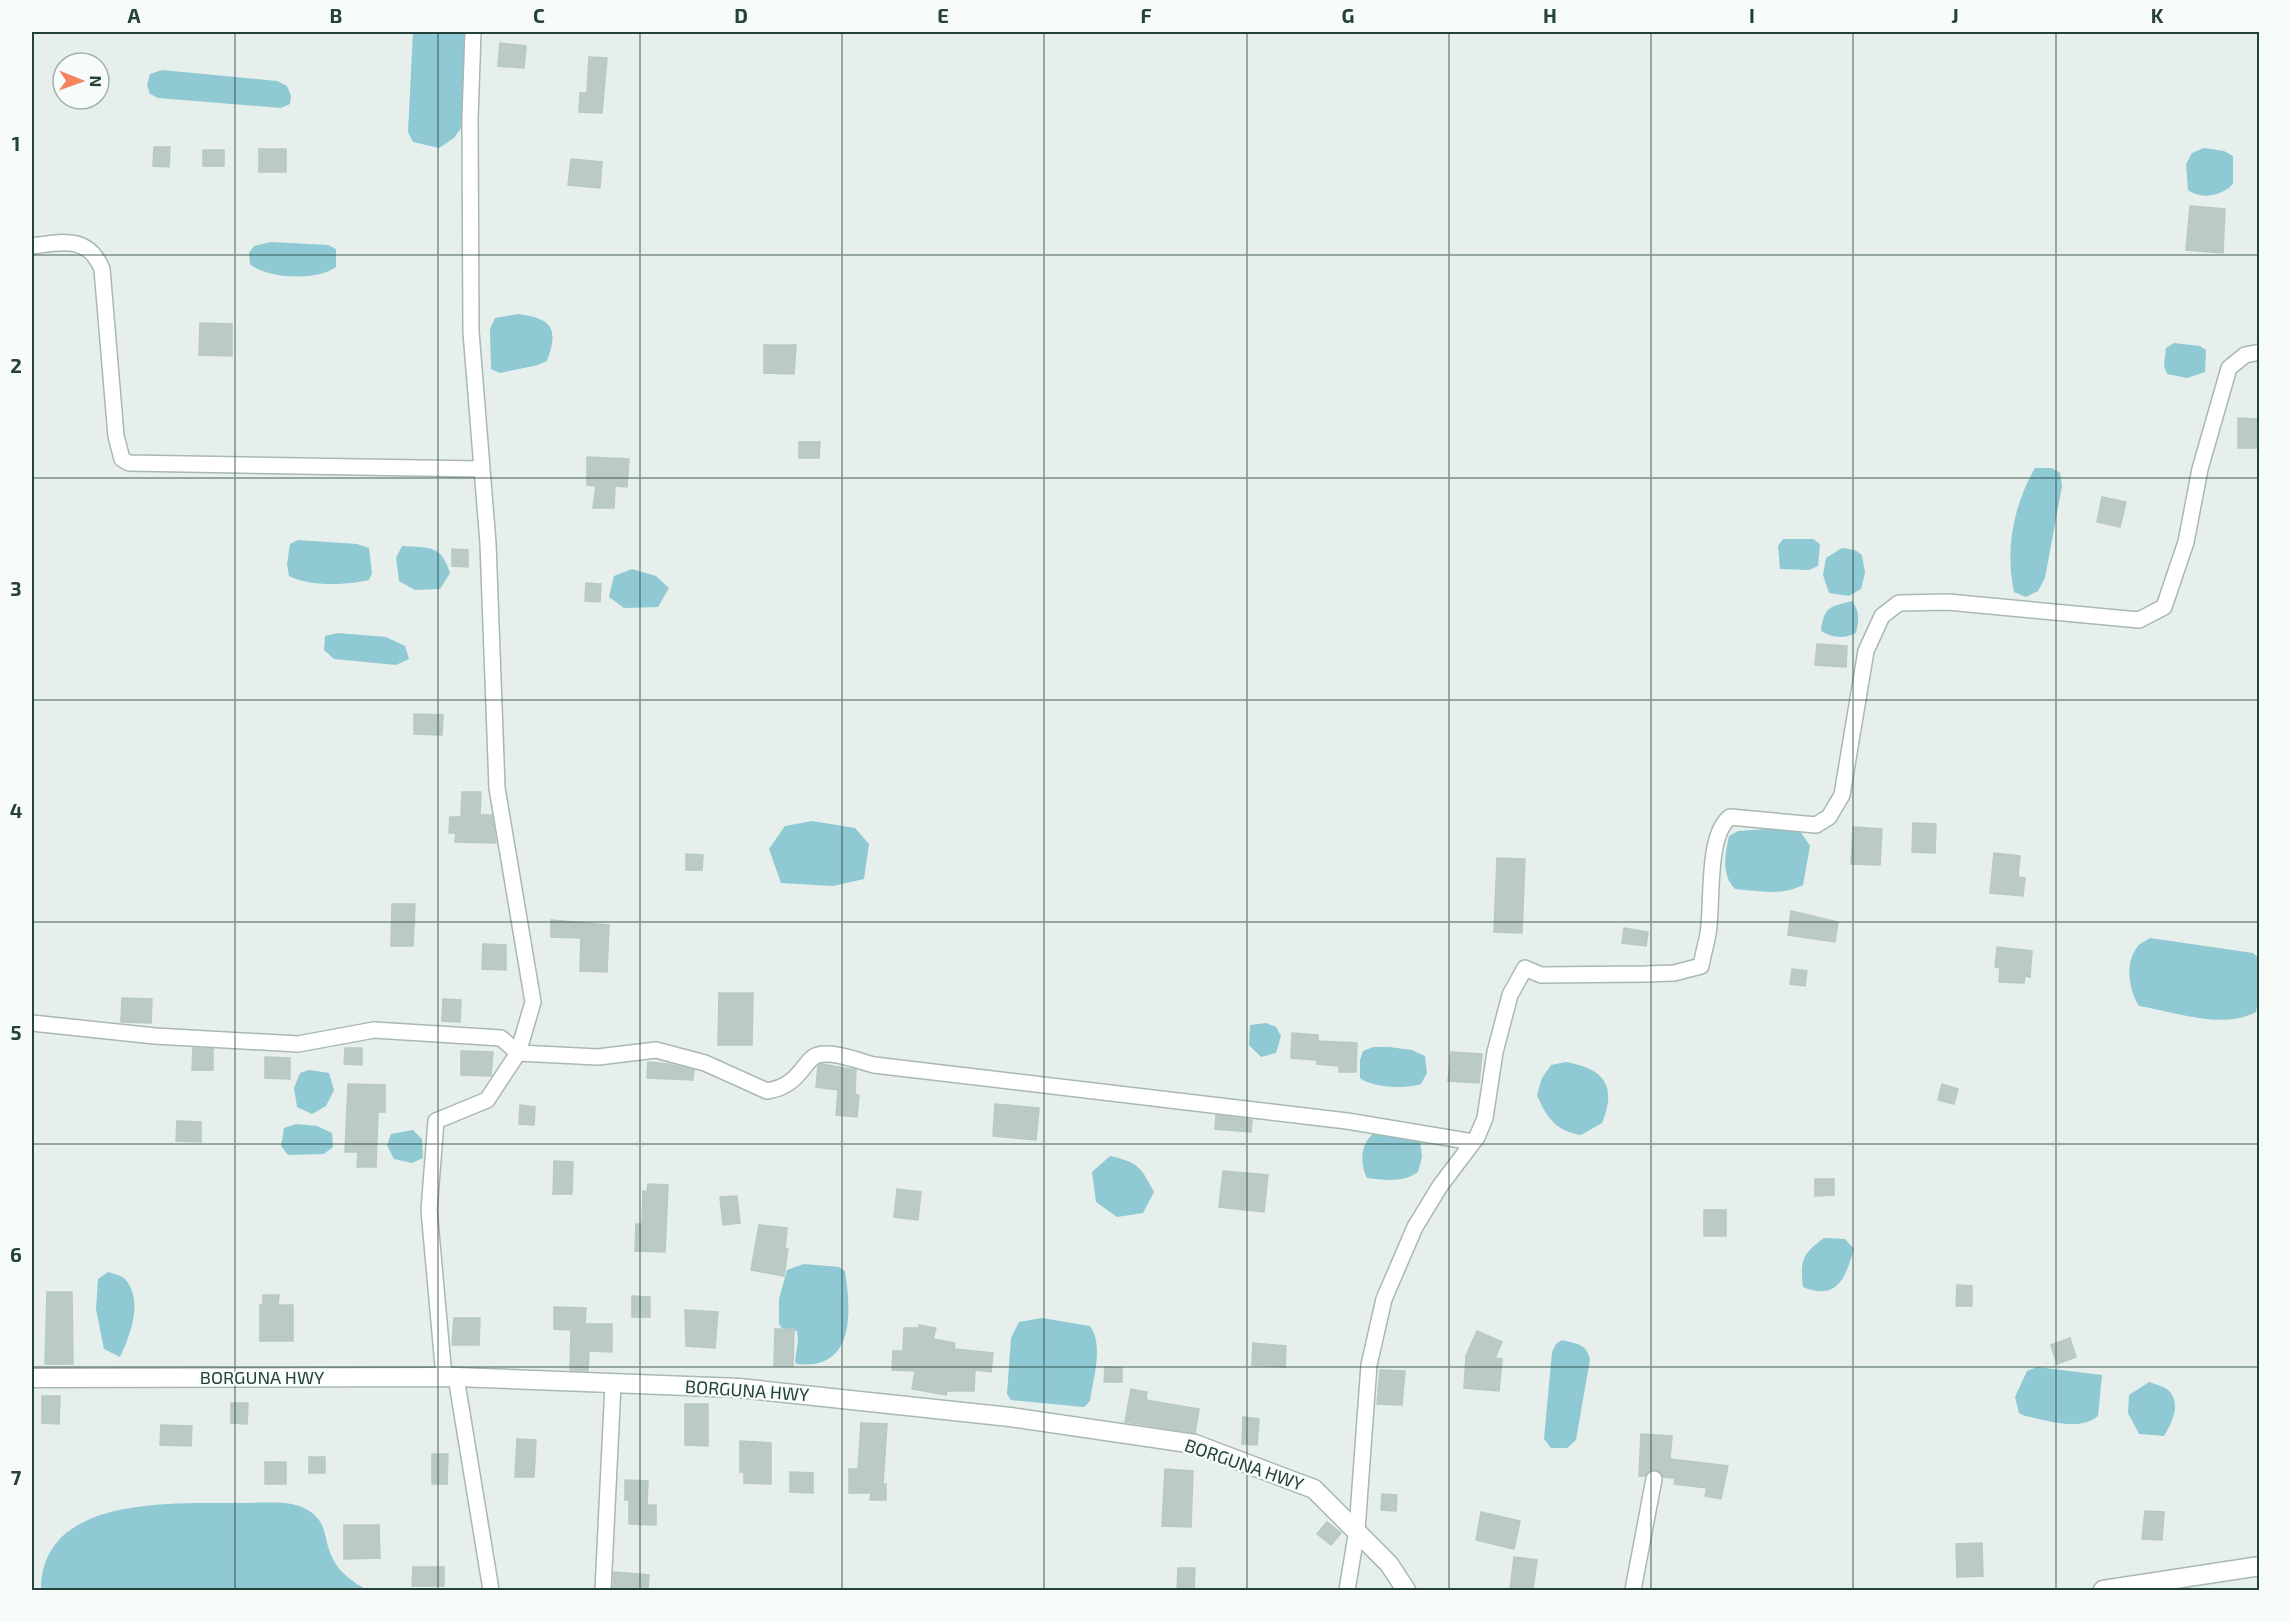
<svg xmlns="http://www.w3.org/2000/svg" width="2291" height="1622" font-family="'Exo 2',sans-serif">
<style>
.water{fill:#8ec9d4}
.building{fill:#bbcac4;stroke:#b8c9c2;stroke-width:1.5}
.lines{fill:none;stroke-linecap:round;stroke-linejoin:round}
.minor-casing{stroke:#a8b8b2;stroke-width:18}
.tertiary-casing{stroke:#a8b8b2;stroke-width:21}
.minor{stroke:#fff;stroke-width:15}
.tertiary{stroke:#fff;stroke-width:18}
.grid{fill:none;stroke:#24423a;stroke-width:1.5;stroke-opacity:0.55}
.labels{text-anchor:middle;stroke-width:4.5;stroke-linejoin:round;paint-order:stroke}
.street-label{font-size:18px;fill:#24423a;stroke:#f7fbf9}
.neatline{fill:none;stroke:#24423a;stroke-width:2}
.grid-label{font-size:20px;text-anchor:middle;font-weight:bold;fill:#24423a}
</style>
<rect width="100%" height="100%" fill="#e6efeb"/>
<!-- water -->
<path class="water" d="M413,32H465L461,128L454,138L439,148L413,142L408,132Z
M162,70L277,81L287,86L291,96L290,104L281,108L158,98L150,94L147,85L150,74Z
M2204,148L2224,151L2233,156V184C2222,196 2201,200 2188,190L2186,164L2192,153Z
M271,242L328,245L336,249V267C317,281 267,279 250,264L249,253L254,246Z
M519,314C552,319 559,328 547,361L538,365L500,373L491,369L490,329L495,318Z
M2174,343L2200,346L2206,350L2205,372L2187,378L2167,374L2164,366L2166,348Z
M2035,468H2052L2060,473L2062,486L2045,578L2038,591L2026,597L2014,592C2005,550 2013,506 2035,468Z
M1783,539H1813L1820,544L1818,566L1809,570L1780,569L1778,546Z
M298,540L357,544L369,548L372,573L369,580C347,585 310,587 289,576L287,564L290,544Z
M402,546C429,548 441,544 450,573L440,589L415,590L399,581L396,558Z
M1842,548L1855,550L1862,555L1865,573L1861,589L1849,596L1829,593L1823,575L1826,558Z
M632,569L656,576L669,588L658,607L624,608L609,597L614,576Z
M1852,601C1860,612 1859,619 1856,633C1843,639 1833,638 1821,631C1824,606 1830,607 1852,601Z
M338,633L386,637L405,646L409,659L396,665L334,659L324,650L325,636Z
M812,821L855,828L869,844L864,879L833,886L781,883L769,849L785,826Z
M1794,827L1800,831L1810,846L1803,885C1781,896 1759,891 1735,889C1721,874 1725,855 1729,836L1738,831Z
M2150,938L2253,953L2260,959L2259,993L2256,1012C2222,1030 2176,1012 2139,1006C2129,990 2124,963 2138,946C2140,943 2146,941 2150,938Z
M1266,1023L1276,1027L1281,1036L1276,1053L1261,1057L1249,1045L1250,1025Z
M1389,1047L1412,1050L1425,1056L1427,1073L1421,1084C1407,1089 1372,1088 1360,1078V1060L1363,1051L1373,1047Z
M1566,1062C1605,1069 1617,1086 1602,1123L1581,1135C1556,1131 1546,1117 1537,1095L1542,1078L1551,1065Z
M309,1070L329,1073L334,1090L326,1106L312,1114L297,1107L294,1088L300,1073Z
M296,1124L317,1126L332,1133L333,1147L324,1154L288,1155L281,1146L284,1128Z
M413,1130L422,1139L423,1158L412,1163L394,1159L387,1145L391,1134Z
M1383,1133L1420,1140L1422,1157L1418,1172C1404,1183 1384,1180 1367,1178C1360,1164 1360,1144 1373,1134Z
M1110,1156C1138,1162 1141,1167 1154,1192L1143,1213L1117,1217L1096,1202L1092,1172Z
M1824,1238L1845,1239L1854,1249C1845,1278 1838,1301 1803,1287C1800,1261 1802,1254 1824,1238Z
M804,1264L839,1267L845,1271C851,1310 856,1371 796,1364L795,1361L798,1341L797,1331L782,1328L779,1324V1299L787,1270Z
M108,1272C113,1274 121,1275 125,1279C144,1300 130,1336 120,1357L104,1349L96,1309L98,1279Z
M1042,1318L1090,1326C1104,1345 1093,1379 1090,1401L1084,1407L1011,1400L1007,1394L1011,1338L1019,1322Z
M1562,1340C1576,1344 1586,1343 1590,1359L1576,1440L1567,1448H1551L1544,1439L1552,1352L1556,1344Z
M2037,1367L2102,1375L2098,1416C2079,1432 2048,1420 2025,1416L2019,1413L2015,1397L2027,1371Z
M2149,1382C2154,1384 2163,1386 2168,1390C2182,1403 2172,1423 2164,1436L2139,1434L2128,1413L2129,1395Z
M244,1503C262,1503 288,1500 304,1508C330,1521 322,1539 333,1559C339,1573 355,1583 367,1590H41C41,1493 177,1504 244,1503Z"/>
<!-- building -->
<path class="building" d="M500,43L526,46L524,68L498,66Z
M589,57L607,58L602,113L579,112L580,93H587Z
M154,147H170L169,167L153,166Z
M259,149H286V172H259Z
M203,150H224V166H203Z
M571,159L602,162L600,188L568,185Z
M2190,206L2225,209L2223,253L2186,250Z
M200,323L232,324V356L199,355Z
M764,345H796L794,374L764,373Z
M2238,418L2258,419V448H2238Z
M799,442H820L819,458H799Z
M587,457L629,459L627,487L615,486L614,508H593L596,486L587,485Z
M2102,497L2126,502L2120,527L2097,522Z
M452,549L468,550V567L452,566Z
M586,583L601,584L600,602L585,601Z
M1817,644L1847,646L1846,667L1815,665Z
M414,714L443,715L442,735L414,734Z
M462,792H481L480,815H492L496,843L455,842L456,833H449L450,817H461Z
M1913,823L1936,824L1935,853L1912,852Z
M1853,827L1882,829L1880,865L1851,864Z
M1994,853L2020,856L2018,877L2025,878L2023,896L1990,893Z
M686,854L703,855L702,870H686Z
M1497,858L1525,859L1522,933L1494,932Z
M392,904H415L413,946H391Z
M1791,911L1838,922L1835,942L1788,935Z
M551,920L609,925L607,972L580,971L581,938L551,937Z
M1624,928L1648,932L1646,946L1622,943Z
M483,944L506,945V970L482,969Z
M1997,947L2032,951L2030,977L2025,976L2024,983L1999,982L2000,968L1995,967Z
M1792,969L1807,971L1805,986L1790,984Z
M719,993H753L752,1045H718Z
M122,998L152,999L151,1023L121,1022Z
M443,999L461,1000L460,1022L442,1021Z
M1292,1033L1318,1035V1041L1357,1043L1356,1072H1339V1066L1317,1064V1060L1291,1058Z
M193,1048L213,1049V1070H192Z
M345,1048H362V1065L344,1064Z
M461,1051L493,1052L491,1076L461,1075Z
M1451,1052L1482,1054L1479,1083L1448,1081Z
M265,1057L290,1058V1079L265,1078Z
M648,1062L669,1064L694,1070L693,1080L647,1078Z
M821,1064L856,1070L855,1094L859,1095L857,1117L836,1115L838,1090L816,1087L818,1066Z
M348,1084L385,1085V1112H378L376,1167H357L358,1152H345Z
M1942,1084L1958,1089L1954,1104L1938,1100Z
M995,1104L1039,1108L1036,1140L993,1136Z
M520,1105L535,1107L534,1125L519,1124Z
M1216,1115L1252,1120L1251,1132L1215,1129Z
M177,1121L201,1122V1142L176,1141Z
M554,1161L573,1162L572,1194H553Z
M1223,1171L1268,1175L1264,1212L1219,1207Z
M1815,1179H1834V1195L1815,1196Z
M648,1184L668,1185L665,1252L635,1251L636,1224H642L643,1191L647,1192Z
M897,1189L921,1192L918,1220L894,1217Z
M737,1196L740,1223L723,1225L720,1197Z
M1704,1210H1726V1236H1704Z
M759,1225L787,1228L785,1249H788L784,1276L751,1270Z
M1957,1285L1972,1286V1306H1956Z
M47,1292H72L73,1364H45Z
M263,1295H279L278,1305H293V1341H260V1305H263Z
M632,1296L650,1297V1317H632Z
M554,1307L586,1308L585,1324H612V1352L589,1351L588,1371L570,1370L571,1330L554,1329Z
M685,1310L718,1312L715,1348L686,1346Z
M454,1318H480L479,1345H452Z
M919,1325L936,1328L933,1339L955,1343L954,1349L993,1353L991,1372L975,1370L974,1391H947L946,1395L912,1389L915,1371L892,1370L893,1351H903L904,1328H919Z
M775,1329H794L793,1366H774Z
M1477,1331L1502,1342L1495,1358L1502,1359L1499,1391L1464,1388L1466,1356Z
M2070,1338L2076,1357L2057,1364L2051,1345Z
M1253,1343L1286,1346L1285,1367L1252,1365Z
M1105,1367L1122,1368V1382H1104Z
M1380,1370L1405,1371L1402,1405L1377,1404Z
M1131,1389L1147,1392L1146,1400L1199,1409L1195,1433L1125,1422Z
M42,1396H60L59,1424L42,1423Z
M231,1403H248L247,1424L231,1423Z
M685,1404H708V1446L685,1445Z
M1243,1417L1259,1419L1257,1445L1242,1444Z
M861,1423L887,1424L883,1484H886V1500H870L871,1493H849V1469H858Z
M161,1425L192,1426L191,1446L160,1445Z
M1641,1434L1672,1436L1670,1459L1728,1466L1721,1499L1705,1496L1707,1488L1674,1484L1675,1478L1663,1477L1656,1470H1650L1645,1476H1639Z
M517,1439L536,1440L534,1477H515Z
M740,1441L771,1443V1484L744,1483V1472H740Z
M432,1454H448L447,1484H432Z
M309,1457H325V1473H309Z
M265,1462H286V1484H265Z
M1165,1469L1193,1471L1191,1527L1162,1526Z
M790,1472L813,1473V1493L790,1492Z
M625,1480L648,1481L647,1505H656V1525L629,1524V1500H625Z
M1382,1494L1397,1495L1396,1511L1381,1510Z
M2145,1511L2164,1512L2162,1540L2142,1539Z
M1481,1512L1520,1521L1514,1549L1476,1540Z
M1327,1522L1341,1533L1331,1545L1317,1534Z
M344,1525H379L380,1558L344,1559Z
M1982,1543L1983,1576L1957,1577L1956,1544Z
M1514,1557L1537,1560L1533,1590H1510Z
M413,1567H444V1586H412Z
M1178,1568H1195L1194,1590H1177Z
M614,1572L649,1575L648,1590H613Z"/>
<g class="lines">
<defs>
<path id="minor" d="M32,246C62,242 88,235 102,269L116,436L122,459L129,463L480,469
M32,1023L155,1036L298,1044L374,1030L501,1038L518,1053L598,1057L656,1050L705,1063L767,1091C801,1086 804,1058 818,1055C834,1051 858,1061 874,1065L1347,1121L1473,1142
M444,1377L429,1210L436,1121L487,1100L518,1053L533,1002L497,788L488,543L471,332L470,119L473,32
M456,1377L491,1590
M603,1590L613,1384
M1347,1590L1357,1530L1369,1365L1384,1299L1415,1227L1440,1186L1477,1137L1485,1118L1495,1052L1510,995L1525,968L1541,975L1645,974L1674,973L1701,966C1703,955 1706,944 1708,934C1713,904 1706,835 1730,817L1816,825L1829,817L1842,795L1866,651L1882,616L1899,603L1948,602L2139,620L2164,607L2186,542L2200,469L2229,368L2245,355L2260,352
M1633,1590L1654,1479"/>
<path id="tertiary" d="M32,1378L456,1377L739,1388L1010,1417L1195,1444L1314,1489L1389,1564L1406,1590
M2103,1590L2260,1566"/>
</defs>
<!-- minor casing -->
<use href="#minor" class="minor-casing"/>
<!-- tertiary casing -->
<use href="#tertiary" class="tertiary-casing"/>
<!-- minor -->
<use href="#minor" class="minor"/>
<!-- tertiary -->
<use href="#tertiary" class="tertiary"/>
</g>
<!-- grid -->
<path class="grid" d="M235,32V1590M438,32V1590M640,32V1590M842,32V1590M1044,32V1590M1247,32V1590M1449,32V1590M1651,32V1590M1853,32V1590M2056,32V1590M32,255H2260M32,478H2260M32,700H2260M32,922H2260M32,1144H2260M32,1367H2260"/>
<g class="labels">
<!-- street labels -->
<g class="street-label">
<text x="262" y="1384">BORGUNA HWY</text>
<text transform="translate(747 1391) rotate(4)" y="6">BORGUNA HWY</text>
<text transform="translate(1244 1465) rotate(19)" y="6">BORGUNA HWY</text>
</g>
</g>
<!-- border -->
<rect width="2291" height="1622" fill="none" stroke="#f7fbf9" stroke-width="66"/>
<!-- north arrow -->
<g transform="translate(81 81) rotate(91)"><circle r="28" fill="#f7fbf9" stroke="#a3b1ad" stroke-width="1.5"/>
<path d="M0-4.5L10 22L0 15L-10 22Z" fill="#f4845f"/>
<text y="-9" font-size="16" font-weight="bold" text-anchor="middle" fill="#24423a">N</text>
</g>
<rect x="33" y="33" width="2225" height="1556" class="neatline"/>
<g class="grid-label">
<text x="134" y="23">A</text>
<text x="336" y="23">B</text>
<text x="539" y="23">C</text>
<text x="741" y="23">D</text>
<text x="943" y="23">E</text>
<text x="1146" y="23">F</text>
<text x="1348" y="23">G</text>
<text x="1550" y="23">H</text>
<text x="1752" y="23">I</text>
<text x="1955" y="23">J</text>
<text x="2157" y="23">K</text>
<text x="16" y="151">1</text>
<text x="16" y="373">2</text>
<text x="16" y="596">3</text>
<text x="16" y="818">4</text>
<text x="16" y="1040">5</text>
<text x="16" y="1262">6</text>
<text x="16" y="1485">7</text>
</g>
</svg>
